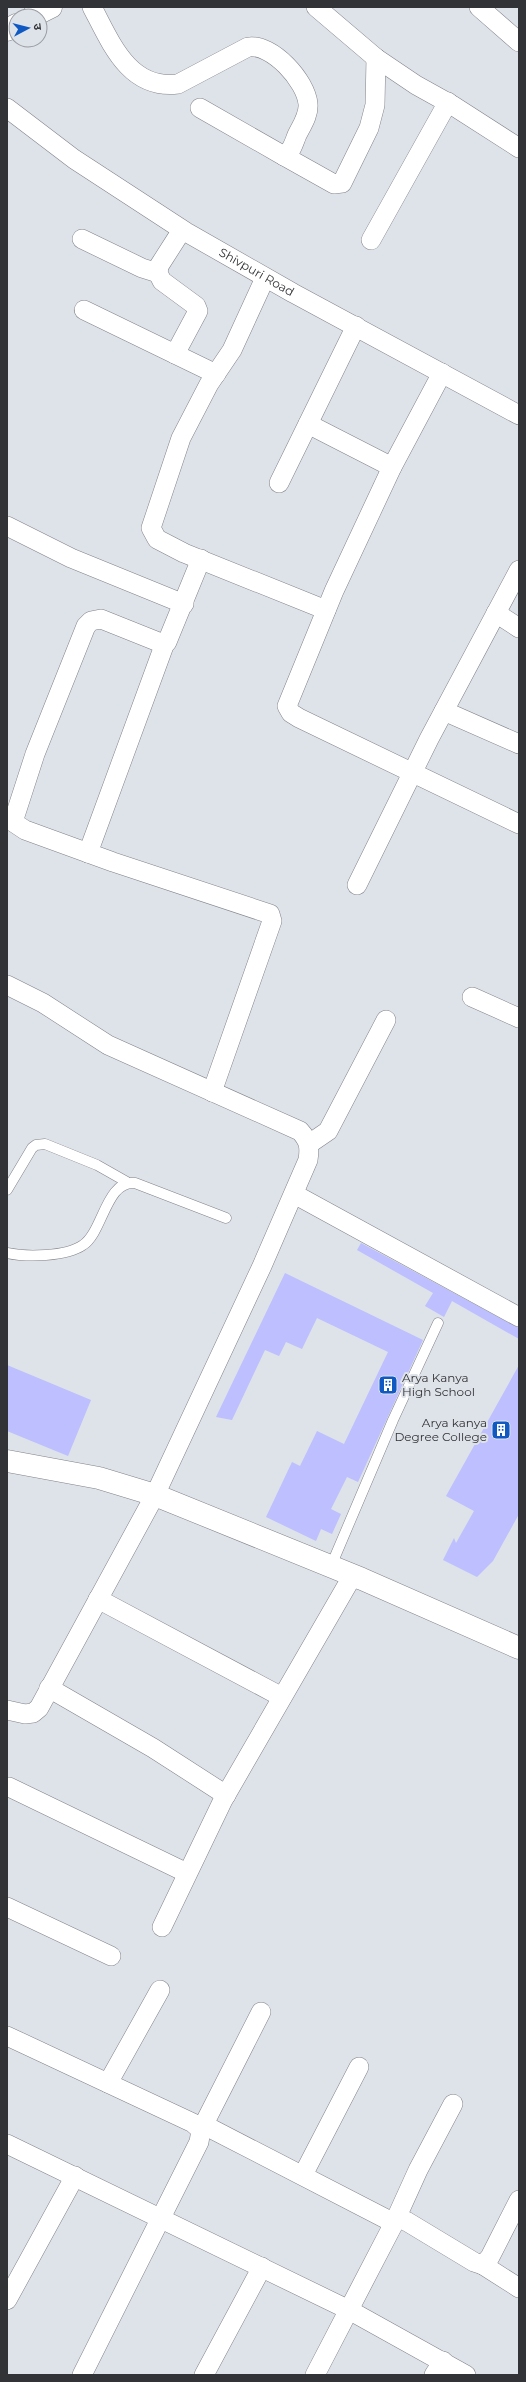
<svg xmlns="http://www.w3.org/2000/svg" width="526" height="2382" font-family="Montserrat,'Noto Sans Devanagari',sans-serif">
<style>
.building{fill:#bdbffe}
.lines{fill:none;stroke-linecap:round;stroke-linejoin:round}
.service-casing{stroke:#808389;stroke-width:11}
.minor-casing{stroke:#808389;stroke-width:20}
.tertiary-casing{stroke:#808389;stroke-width:23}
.secondary-casing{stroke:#808389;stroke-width:23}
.service{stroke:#fff;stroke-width:10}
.minor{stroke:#fff;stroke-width:19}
.tertiary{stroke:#fff;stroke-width:22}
.secondary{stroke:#fff;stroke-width:22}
.labels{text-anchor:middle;stroke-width:4;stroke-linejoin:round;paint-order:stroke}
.street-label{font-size:12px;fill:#323336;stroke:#dee2e9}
.poi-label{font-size:12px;fill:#323336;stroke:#dee2e9;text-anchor:start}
</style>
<rect width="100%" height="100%" fill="#dee2e9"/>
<!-- building -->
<path class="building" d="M361,1243L519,1328V1339L452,1301L444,1317L425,1306L433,1293L357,1250Z
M285,1273L423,1340L358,1482L347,1477L331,1509L341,1514L332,1534L321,1529L316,1541L266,1517L292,1462L300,1466L317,1431L344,1444L388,1352L317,1318L302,1349L286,1342L279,1356L265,1350L232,1420L216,1417Z
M7,1365L91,1400L68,1456L7,1431Z
M519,1365V1514L493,1561L477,1577L443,1560L454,1538L456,1543L474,1511L446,1496Z"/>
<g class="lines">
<defs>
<path id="service" d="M7,1190L32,1148L36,1145L45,1144L97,1165L127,1182
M7,1253C26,1257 66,1257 83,1245C103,1232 106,1180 135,1183L226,1218
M331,1566L393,1420L438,1323"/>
<g id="minor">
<path d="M92,7C111,43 129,90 178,84L248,47C272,43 306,81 308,104C309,115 302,125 297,135C294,142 292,152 284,156L200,108"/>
<path d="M316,7L376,58L416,85L452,105L519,148"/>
<path d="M479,7L519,42"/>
<path id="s1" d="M7,108L74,159L186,232L293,293L519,415"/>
<path d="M284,156L334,184L342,183L369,128L375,105L376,58"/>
<path d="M82,239L142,268L158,273"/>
<path d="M371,240L448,102"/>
<path d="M265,278L232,350L209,384L181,438L151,528L157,539L184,553L326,610"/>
<path d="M84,310L216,374"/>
<path d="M175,354L198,311L196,306L162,281L158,273L159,266L182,230"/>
<path d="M442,373L392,467L334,591L287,706L291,713L299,718L519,824"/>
<path d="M308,424L392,467"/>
<path d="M279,483L356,326"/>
<path d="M7,526L71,558L184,604"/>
<path d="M201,559L167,642L161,643L101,619L91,621L86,626L35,754L13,822L25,830L113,862L270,914L272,921L212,1092"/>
<path d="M496,613L519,628"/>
<path d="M444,711L519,744"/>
<path d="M88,853L165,643"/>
<path d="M357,885L429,739L519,570"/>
<path d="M7,985L43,1003L108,1045L300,1131C309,1141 310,1147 308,1160L262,1266L155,1495L39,1708L33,1713L25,1714L7,1710"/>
<path d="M472,997L519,1018"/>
<path d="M309,1144L328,1131L386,1020"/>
<path d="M294,1194L519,1317"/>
<path d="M98,1599L282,1697"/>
<path d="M49,1688L153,1748L226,1795"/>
<path d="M9,1787L187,1873"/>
<path d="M7,1907L111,1956"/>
<path d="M162,1927L223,1800L353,1575"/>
<path d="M7,2036L193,2123L201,2130L199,2142L82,2375"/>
<path d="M108,2083L160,1990"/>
<path d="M204,2125L394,2223L418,2170L453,2104"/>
<path d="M201,2130L261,2012"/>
<path d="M7,2144L349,2310L466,2375"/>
<path d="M303,2175L359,2067"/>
<path d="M483,2265L519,2288"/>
<path d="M7,2300L75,2176"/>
<path d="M204,2375L262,2267"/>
<path d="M315,2375L394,2223L400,2219L406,2221L474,2262L483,2265L490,2257L519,2200"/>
<path d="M434,2375L443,2361"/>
</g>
<path id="tertiary" d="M33,16L51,7
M7,30L16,25"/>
<path id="secondary" d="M7,1461L99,1478L155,1495L362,1579L519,1648"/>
</defs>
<!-- service casing -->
<use href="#service" class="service-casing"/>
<!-- minor casing -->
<use href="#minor" class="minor-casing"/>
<!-- tertiary casing -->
<use href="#tertiary" class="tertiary-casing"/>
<!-- secondary casing -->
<use href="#secondary" class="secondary-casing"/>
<!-- service -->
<use href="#service" class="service"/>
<!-- minor -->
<use href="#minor" class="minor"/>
<!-- tertiary -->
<use href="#tertiary" class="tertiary"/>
<!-- secondary -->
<use href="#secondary" class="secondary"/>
</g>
<!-- icons -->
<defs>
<symbol id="building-square" viewBox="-11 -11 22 22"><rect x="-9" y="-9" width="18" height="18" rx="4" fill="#1059c3" stroke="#dee2e9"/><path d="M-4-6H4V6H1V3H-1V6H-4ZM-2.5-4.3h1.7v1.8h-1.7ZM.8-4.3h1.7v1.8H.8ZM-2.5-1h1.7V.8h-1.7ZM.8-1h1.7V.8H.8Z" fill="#fff"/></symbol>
</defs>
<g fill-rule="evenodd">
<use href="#building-square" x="377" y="1374" width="22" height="22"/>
<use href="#building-square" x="490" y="1419" width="22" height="22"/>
</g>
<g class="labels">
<!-- street labels -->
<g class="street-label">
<text dy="4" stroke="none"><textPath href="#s1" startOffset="299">Shivpuri Road</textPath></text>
</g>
<!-- poi labels -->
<g class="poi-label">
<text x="402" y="1382">Arya Kanya<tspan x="402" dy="14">High School</tspan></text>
<text x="487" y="1427" text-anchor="end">Arya kanya<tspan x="487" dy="14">Degree College</tspan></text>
</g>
</g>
<!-- border -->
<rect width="526" height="2382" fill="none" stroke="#323336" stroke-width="16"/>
<!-- north arrow -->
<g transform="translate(28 28) rotate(83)"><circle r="19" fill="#dee2e9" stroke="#999ca1"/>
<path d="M0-3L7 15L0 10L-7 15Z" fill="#1059c3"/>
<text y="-6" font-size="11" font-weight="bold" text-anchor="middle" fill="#323336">उ</text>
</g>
</svg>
